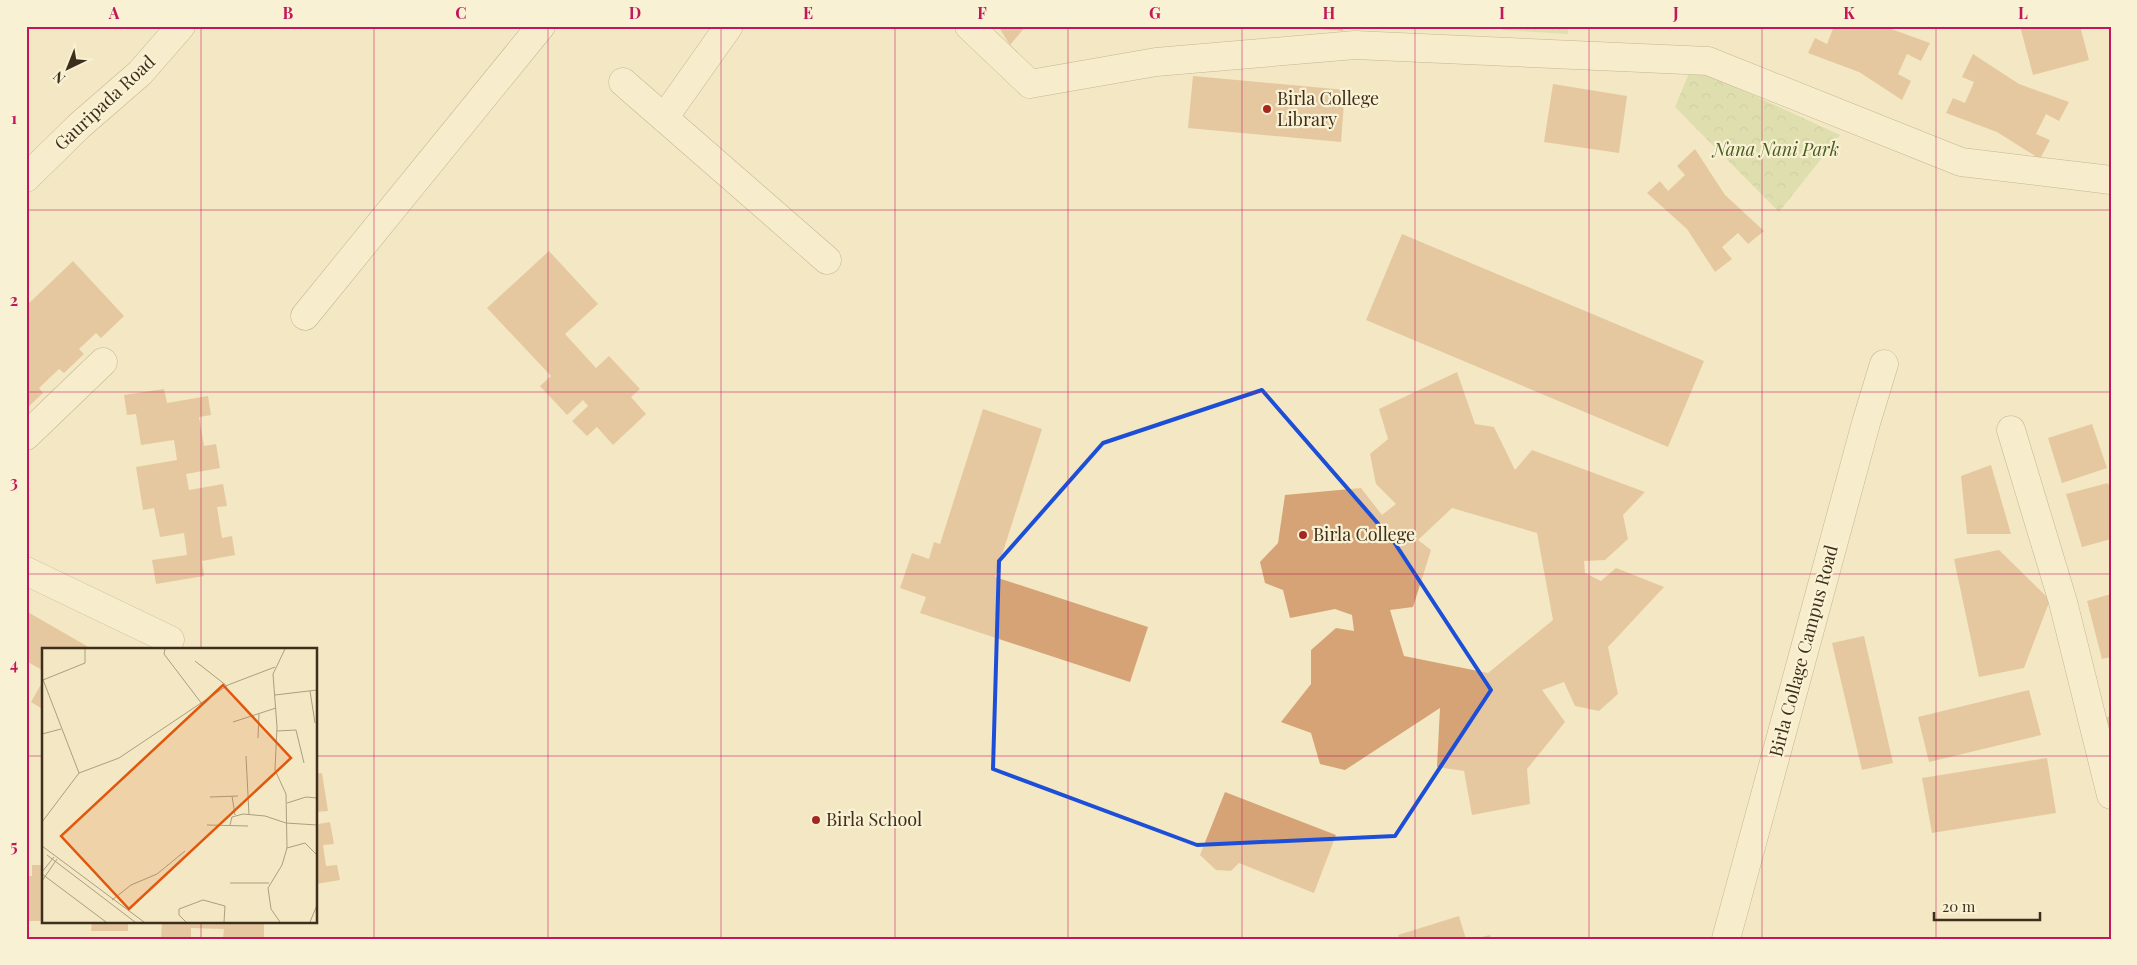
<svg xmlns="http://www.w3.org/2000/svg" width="2137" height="965" font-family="'Playfair Display',serif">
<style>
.forest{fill:url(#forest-crowns)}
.building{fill:#d5a375;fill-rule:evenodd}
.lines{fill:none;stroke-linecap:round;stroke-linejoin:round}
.minor-casing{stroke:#907957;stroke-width:29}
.minor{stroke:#fcf4d7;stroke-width:28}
.marked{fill:none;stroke:#1d4ed8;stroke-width:4;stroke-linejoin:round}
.grid{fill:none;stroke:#c2185b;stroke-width:1;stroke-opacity:0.55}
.poi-dot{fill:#a52820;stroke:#f9f1d3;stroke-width:2}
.labels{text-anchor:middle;stroke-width:4.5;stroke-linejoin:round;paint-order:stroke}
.poi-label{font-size:18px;fill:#3e2f1d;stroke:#f9f1d3;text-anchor:start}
.street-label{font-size:18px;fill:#3e2f1d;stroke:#f9f1d3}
.park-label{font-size:18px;font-style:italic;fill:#4a5d21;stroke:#f9f1d3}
.inset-road{fill:none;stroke:#ab9e81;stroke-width:1}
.view{fill:#e0570d;fill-opacity:0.15;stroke:#e0570d;stroke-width:2.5}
.inset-edge{fill:none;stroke:#3e2f1d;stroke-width:2.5}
.neatline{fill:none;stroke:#c2185b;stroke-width:2}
.grid-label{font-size:16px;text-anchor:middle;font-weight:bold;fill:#c2185b}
</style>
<defs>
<pattern id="forest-crowns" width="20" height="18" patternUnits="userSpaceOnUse" patternTransform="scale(1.25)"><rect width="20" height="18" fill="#c7d395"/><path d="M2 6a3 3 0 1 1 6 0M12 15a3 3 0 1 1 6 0" fill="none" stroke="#acb580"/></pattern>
</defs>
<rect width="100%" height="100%" fill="#f3e8c3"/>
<!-- forest -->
<path class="forest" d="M1503,26H1568V34L1503,30Z
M1689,73H1705L1840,135L1779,212L1675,107Z"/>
<!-- building -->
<path class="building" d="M998,26H1026L1010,45Z
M1289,26H1344L1343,31Z
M1834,26H1883L1930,43L1921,61L1907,54L1898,74L1911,81L1902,100L1859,72L1808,53L1815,38L1827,44Z
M2020,26H2080L2089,60L2033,75Z
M1973,54L2019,84L2069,102L2059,121L2046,114L2036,134L2050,140L2040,159L1997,132L1946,113L1953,98L1965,103L1974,82L1962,77Z
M1193,76L1345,90L1341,142L1188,128Z
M1553,84L1627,96L1619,153L1544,142Z
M1695,149L1725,195L1764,231L1748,244L1738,233L1722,247L1732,259L1715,272L1687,229L1647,193L1660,181L1668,191L1685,175L1677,166Z
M1402,234L1704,361L1668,447L1366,320Z
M549,251L598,304L565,334L596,368L609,356L640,389L631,397L646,414L613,445L597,427L587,436L572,421L588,406L583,400L567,415L540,386L551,376L487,308Z
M73,261L124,316L101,338L96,333L79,349L84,354L64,373L59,369L39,388L43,393L27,408L26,306Z
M1457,372L1475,424L1494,427L1515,470L1532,450L1645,492L1623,515L1628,539L1605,560L1584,561L1585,573L1601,581L1616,568L1664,587L1608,647L1618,694L1599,711L1575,706L1564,682L1542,690L1565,722L1527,769L1530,804L1472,815L1464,771L1437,767L1440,708L1345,770L1320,764L1311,733L1281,722L1311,684V650L1336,628L1354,631L1352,615L1335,609L1290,618L1283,590L1265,583L1260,562L1278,543L1285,495L1361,488L1382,515L1396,504L1376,484L1370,454L1388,439L1379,409ZM1452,508L1537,533L1553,620L1488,673L1404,656L1390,610L1413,607L1431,550L1418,540Z
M164,389L167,403L208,396L211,415L199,417L204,446L216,444L220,468L186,474L189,490L223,484L227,506L217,507L222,538L232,536L235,555L202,561L204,576L156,584L152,560L187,555L184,533L160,537L154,508L143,510L136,467L177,460L174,440L141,445L136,414L127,415L124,395Z
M983,409L1042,429L995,577L1148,627L1130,682L920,613L926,597L900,588L912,553L929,559L934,542L940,544Z
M2092,424L2107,468L2062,483L2048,438Z
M1991,465L2011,534H1967L1961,476Z
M2108,483L2111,492V539L2082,547L2066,494Z
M1999,550L2050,600L2024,668L1979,677L1954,559Z
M2111,594V657L2102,659L2087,601Z
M26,611L92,649H44V671L26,661Z
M1864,636L1893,763L1862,770L1832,643Z
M44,679V710L31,702Z
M2029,690L2041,735L1929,762L1918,717Z
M2111,716V737H2110L2105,718Z
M2047,758L2056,813L1932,833L1922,778Z
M322,773L328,811L316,812V774Z
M1225,792L1336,835L1314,893L1239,863L1231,871L1216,870L1200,855Z
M316,819L318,824L330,822L334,844L323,845L326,866L337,865L340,880L316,884Z
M32,865H44V921H26V876H32Z
M1459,916L1466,939H1400L1398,935Z
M92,921H128V931H91Z
M162,921H264V937L223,939L224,929L191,928V939H161Z
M1490,935L1491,939H1478V938Z"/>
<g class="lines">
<defs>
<path id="minor" d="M969,26L1030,84L1156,62L1355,45L1708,61L1961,162L2111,180
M623,82L827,260
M664,118L729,26
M26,178L79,126L140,73L181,26
M305,316L541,26
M2011,430L2063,602L2111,795
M26,436L103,362
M26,571L170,640
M1726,939L1866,423L1884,364"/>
</defs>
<!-- minor casing -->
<use href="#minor" class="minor-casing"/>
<!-- minor -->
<use href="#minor" class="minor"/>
</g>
<!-- marked area -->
<path d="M0 0H2137V965H0ZM1262,390L1394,542L1491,690L1395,836L1197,845L993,769L999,561L1103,443Z" fill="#f3e8c3" fill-opacity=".55" fill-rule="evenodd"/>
<path class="marked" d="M1262,390L1394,542L1491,690L1395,836L1197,845L993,769L999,561L1103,443Z"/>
<!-- grid -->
<path class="grid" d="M201,26V649M374,26V939M548,26V939M721,26V939M895,26V939M1068,26V939M1242,26V939M1415,26V939M1589,26V939M1762,26V939M1936,26V939M26,210H2111M26,392H2111M26,574H2111M26,756H44M316,756H2111M201,921V939"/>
<!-- markers -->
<g class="poi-dot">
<circle cx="1267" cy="109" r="5"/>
<circle cx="1303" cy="535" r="5"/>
<circle cx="816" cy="820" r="5"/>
</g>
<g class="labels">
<!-- poi labels -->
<g class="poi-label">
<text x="1277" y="105">Birla College<tspan x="1277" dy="21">Library</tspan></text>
<text x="1313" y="541">Birla College</text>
<text x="826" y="826">Birla School</text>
</g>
<!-- street labels -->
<g class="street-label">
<text transform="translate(105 103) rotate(-43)" y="6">Gauripada Road</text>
<text transform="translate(1804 651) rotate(-75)" y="6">Birla Collage Campus Road</text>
</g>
<!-- park labels -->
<g class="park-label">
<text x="1776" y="156">Nana Nani Park</text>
</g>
</g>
<!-- overview -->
<g transform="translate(42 648)">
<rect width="275" height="275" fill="#f3e8c3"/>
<path class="inset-road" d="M123,1L122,6L160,56M153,13L185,38M0,29L37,125M1,32L43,15V1M268,43L273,75M233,47L275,42M191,74L234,60M235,83L254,82L262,115M0,86L19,81M216,90L217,66M204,108L207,167M190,148L193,167M168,149L196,148M245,155L264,149L275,150M0,174L37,125L77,110L186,37L233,19M165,177L206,178M188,177L190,169L201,166L223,168L244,175L275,177M0,198L102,274M245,200L263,195L275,207M5,207L93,274M0,224L12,209M0,226L64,274M0,233L15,211M188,235H227M70,252L89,237L115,226L143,203M144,274L137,267V261L161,252L183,258L182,274M238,274L229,261L226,240L240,217L245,200L244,146L233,122L235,79L231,26L243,1M268,274L275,257"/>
<path class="view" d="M181,37L249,110L87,261L19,188Z"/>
<rect width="275" height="275" class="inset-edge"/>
</g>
<!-- border -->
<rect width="2137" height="965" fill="none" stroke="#f9f1d3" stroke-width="55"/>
<!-- north arrow -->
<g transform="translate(68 68) rotate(223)" stroke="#f9f1d3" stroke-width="4" paint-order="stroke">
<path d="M0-4L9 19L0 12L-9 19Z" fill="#3e2f1d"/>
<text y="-8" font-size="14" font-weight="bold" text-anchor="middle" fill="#3e2f1d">N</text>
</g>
<!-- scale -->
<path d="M1934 912v8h106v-8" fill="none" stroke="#3e2f1d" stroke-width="2.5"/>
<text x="1942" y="912" font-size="15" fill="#3e2f1d" stroke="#f9f1d3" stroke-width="4" paint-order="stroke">20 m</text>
<rect x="28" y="28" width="2082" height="910" class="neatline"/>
<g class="grid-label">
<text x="114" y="19">A</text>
<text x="288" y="19">B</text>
<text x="461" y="19">C</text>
<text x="635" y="19">D</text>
<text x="808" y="19">E</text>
<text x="982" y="19">F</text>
<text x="1155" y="19">G</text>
<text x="1329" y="19">H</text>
<text x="1502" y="19">I</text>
<text x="1676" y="19">J</text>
<text x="1849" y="19">K</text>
<text x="2023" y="19">L</text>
<text x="14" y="124">1</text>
<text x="14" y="306">2</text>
<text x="14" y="488">3</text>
<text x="14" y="670">4</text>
<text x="14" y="852">5</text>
</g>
</svg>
